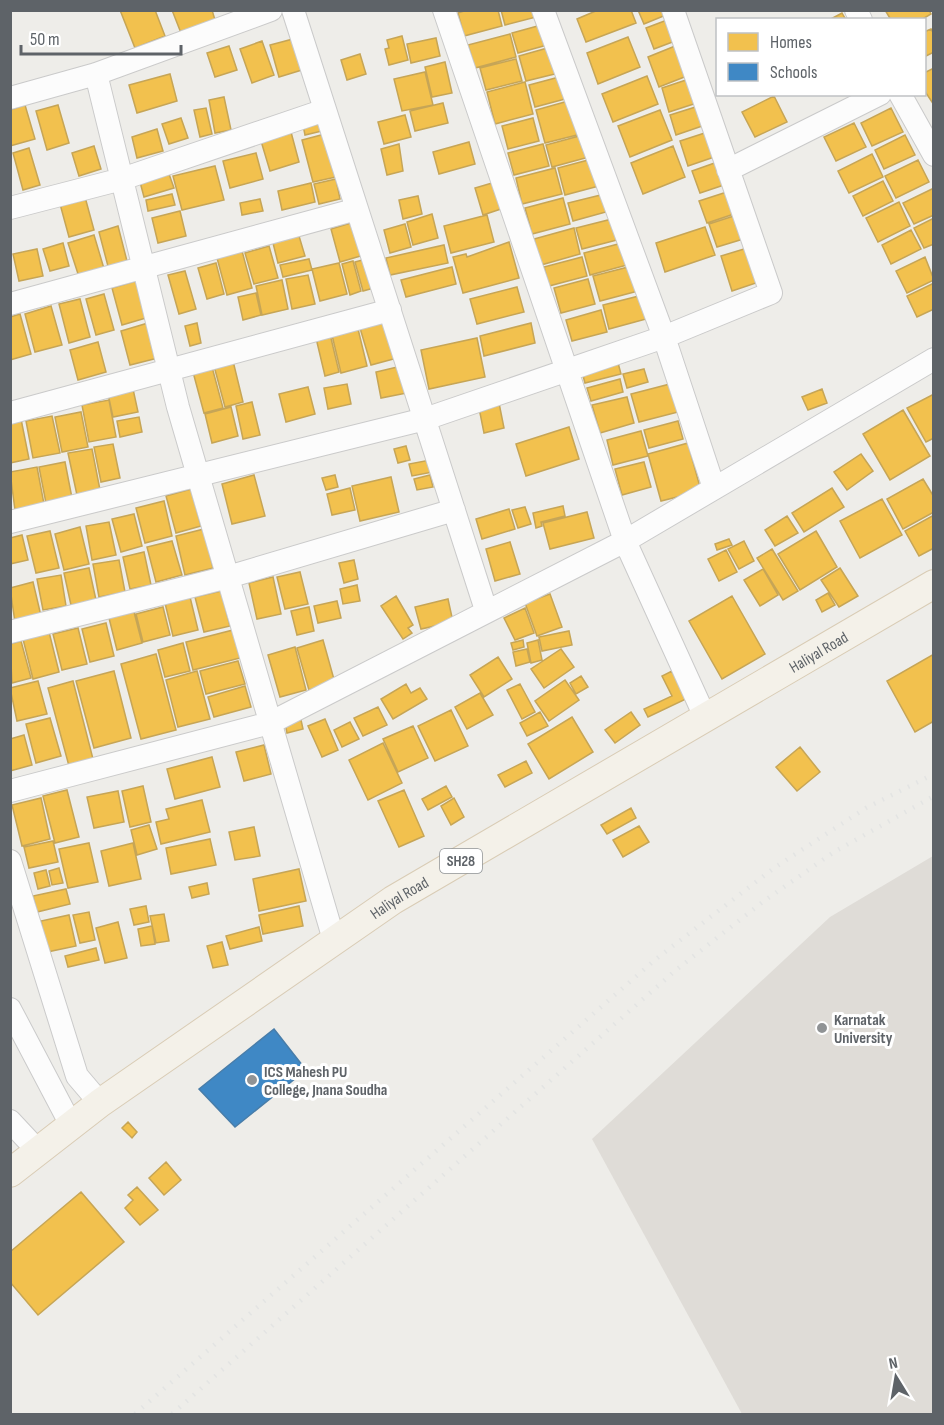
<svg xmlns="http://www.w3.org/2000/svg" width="944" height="1425" font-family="'Sofia Sans Condensed',sans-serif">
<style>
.education{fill:#dfdcd7}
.homes{fill:#f2c14e;stroke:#c6a556;stroke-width:1.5}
.schools{fill:#3f88c5;stroke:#487da9;stroke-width:1.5}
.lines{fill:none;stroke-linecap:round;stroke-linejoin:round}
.minor-casing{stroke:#cacaca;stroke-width:24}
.major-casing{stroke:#d9ccb5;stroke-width:30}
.minor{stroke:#fcfcfc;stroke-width:22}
.major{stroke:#f4f1e9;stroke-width:28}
.rail{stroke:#e3e4e3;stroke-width:4.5;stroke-dasharray:1.5 8;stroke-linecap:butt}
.poi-dot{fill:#909395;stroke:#fff;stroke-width:2}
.labels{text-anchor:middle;stroke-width:6;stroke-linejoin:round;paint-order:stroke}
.shield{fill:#fff;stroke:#8e9295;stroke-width:1.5}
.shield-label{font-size:15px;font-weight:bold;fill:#5e6368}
.street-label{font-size:16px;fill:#5e6368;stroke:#fff}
.poi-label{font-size:16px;font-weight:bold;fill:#5e6368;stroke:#fff;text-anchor:start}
</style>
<rect width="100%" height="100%" fill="#eeede9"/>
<!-- education -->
<path class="education" d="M933,856V1414H742L592,1139L830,917Z"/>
<!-- homes -->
<path class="homes" d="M120,10H155L165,36L135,48Z
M172,10H212L215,20L181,33Z
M467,10H498L502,26L464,36L458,13Z
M501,10H539L540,16L505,25Z
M598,10H631L636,23L586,42L577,19Z
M638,10H678L644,24Z
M885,10H929L931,14L921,20H891Z
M842,13L846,20H829Z
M675,17L683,38L654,49L646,28Z
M545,24L551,44L518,53L512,33Z
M931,29L934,34V52L924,57V32Z
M510,34L516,57L475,68L468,45Z
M402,36L408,60L389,65L385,49L389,48L387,40Z
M628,37L640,67L598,84L587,53Z
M436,38L440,56L411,63L407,44Z
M293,39L302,70L279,77L270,45Z
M262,41L274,75L252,83L240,49Z
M685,42L697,72L659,87L648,57Z
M229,46L237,70L215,77L207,53Z
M551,47L559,73L526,81L519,56Z
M360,54L366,74L347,80L341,60Z
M516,59L522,81L486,90L480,68Z
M445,62L452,93L432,97L425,67Z
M934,68V105L924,90V73Z
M425,72L433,105L402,111L394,79Z
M170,74L177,101L137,113L129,85Z
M563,76L569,98L535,107L529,85Z
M647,76L658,104L613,122L602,94Z
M695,77L703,101L669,112L662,88Z
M525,82L533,114L495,124L487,92Z
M774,96L787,122L755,137L742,112Z
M224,97L231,130L215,133L209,100Z
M572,100L581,134L545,143L536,110Z
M443,103L448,123L415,131L410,111Z
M705,104L711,123L676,135L670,115Z
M25,105L35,139L10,146V110Z
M58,105L69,143L47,150L36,111Z
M206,108L212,134L200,137L194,110Z
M891,108L903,132L872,146L861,123Z
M660,110L672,140L630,157L618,126Z
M405,115L411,137L384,144L378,122Z
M181,118L188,138L169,144L162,124Z
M533,118L539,141L508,149L502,126Z
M319,119L322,131L305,135L303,125Z
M854,123L866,147L836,161L824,137Z
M157,129L163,151L137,158L132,137Z
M714,130L723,154L688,166L680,141Z
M291,132L299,162L270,171L261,141Z
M325,134L336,177L313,182L302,140Z
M583,135L589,157L552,167L546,145Z
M905,135L915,155L884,169L875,150Z
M469,142L475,164L439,174L433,152Z
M399,144L403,171L387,175L381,149Z
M543,144L549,166L514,175L508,153Z
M94,146L101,169L79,176L72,153Z
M673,146L685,177L643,194L631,163Z
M29,148L40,185L23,190L13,153Z
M256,153L263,179L230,188L223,161Z
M872,154L883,177L849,193L838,171Z
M592,159L599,186L565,195L558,168Z
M723,160L730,183L700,193L692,171Z
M918,160L929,182L896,198L885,176Z
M215,166L224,200L182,210L173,176Z
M555,168L562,194L522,204L516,178Z
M169,174L174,188L144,197L140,182Z
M336,179L340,199L319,204L314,184Z
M499,181L507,207L483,215L475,188Z
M883,181L893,201L863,216L853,196Z
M311,183L315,202L282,210L278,191Z
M934,188V215L914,224L903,203Z
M733,190L740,212L707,223L699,201Z
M609,193L613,210L573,221L568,203Z
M172,194L175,205L148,211L146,200Z
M418,196L422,214L403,219L399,200Z
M85,197L94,230L69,237L60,204Z
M563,198L570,224L532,234L525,208Z
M260,199L263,211L242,215L240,203Z
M899,202L910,226L878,242L866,218Z
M180,211L186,236L158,243L152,218Z
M743,213L750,237L717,247L709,224Z
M432,214L438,238L413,245L407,222Z
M487,215L494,242L451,253L444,226Z
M934,218V244L924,248L914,228Z
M612,219L617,240L582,249L576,228Z
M354,222L364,255L340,262L331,229Z
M405,224L411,247L390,253L384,230Z
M118,226L128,265L109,270L99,232Z
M705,227L715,255L665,272L656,243Z
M574,228L580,254L541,265L534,239Z
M911,230L921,249L891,264L882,245Z
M94,235L105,272L80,280L68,243Z
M299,236L305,256L278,263L273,243Z
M509,242L519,278L463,293L453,257L466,254L467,257Z
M63,243L69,266L50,271L43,249Z
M622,243L627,265L590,275L584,253Z
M444,245L448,263L390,275L386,258Z
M269,246L278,278L254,284L245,253Z
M754,246L765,280L732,291L721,256Z
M37,249L43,276L19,281L13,254Z
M242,251L252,288L227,295L217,258Z
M582,257L587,276L549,286L544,267Z
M925,257L934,280L907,293L896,271Z
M309,259L312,270L283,277L280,265Z
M366,259L374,288L363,291L355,262Z
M353,261L361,291L350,295L342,264Z
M216,263L224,294L207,299L198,268Z
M339,263L347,294L320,301L312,269Z
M636,265L642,290L600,301L593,276Z
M452,267L456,284L406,297L401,280Z
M185,271L196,309L179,314L168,275Z
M308,275L315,304L292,309L286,279Z
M588,279L595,304L561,313L554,288Z
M282,280L288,309L262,315L256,286Z
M136,281L146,318L122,325L112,288Z
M934,283V309L917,317L907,296Z
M517,287L524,312L477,324L470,299Z
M256,293L261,315L243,320L238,297Z
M104,294L114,330L96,335L86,299Z
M639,296L646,319L609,329L603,305Z
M80,299L90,337L69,343L59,304Z
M51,306L62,345L35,352L25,314Z
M601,310L607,332L572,341L566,320Z
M20,314L31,354L10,360V317Z
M391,319L401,357L371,365L360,328Z
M148,323L158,358L130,365L121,331Z
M197,323L201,343L190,346L185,326Z
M531,323L535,343L484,356L480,336Z
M358,329L367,366L341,373L332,335Z
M330,334L339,372L325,376L316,338Z
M477,338L485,377L429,389L421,350Z
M98,342L106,372L78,380L70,350Z
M617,359L621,374L585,383L581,368Z
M233,361L243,402L225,407L214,366Z
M406,365L412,392L381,398L376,372Z
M212,367L223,408L204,413L193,372Z
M644,369L648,382L627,388L623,374Z
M620,379L623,392L591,401L587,388Z
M347,384L351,404L328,409L324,388Z
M670,384L678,412L639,422L631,394Z
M308,387L315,414L286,422L279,394Z
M133,389L138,412L113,417L108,394Z
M822,389L827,403L808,410L802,397Z
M934,394V438L926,442L907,408Z
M627,397L634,423L600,433L592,405Z
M498,398L504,428L484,433L478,403Z
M109,400L116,437L89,442L82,405Z
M252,402L260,435L243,439L236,406Z
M231,407L238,436L212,443L205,414Z
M903,410L930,456L890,480L863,434Z
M81,412L88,447L62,452L55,417Z
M52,416L60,453L33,458L26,421Z
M139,417L142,432L120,437L117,421Z
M21,419L29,459L10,463V421Z
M678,421L683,439L649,448L644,430Z
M569,427L579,459L526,476L516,444Z
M641,431L648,456L613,465L607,440Z
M688,443L701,491L661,501L648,454Z
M113,444L120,478L101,482L94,447Z
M406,446L410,460L398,463L394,449Z
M92,449L100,490L77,495L68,453Z
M861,454L873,471L847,490L834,472Z
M430,460L433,472L412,476L409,464Z
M65,462L72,498L46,503L39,467Z
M644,462L651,487L622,495L615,469Z
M37,467L44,504L15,510L10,472Z
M254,475L265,516L232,524L222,484Z
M335,475L338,487L326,490L322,478Z
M430,475L433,487L417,490L414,479Z
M391,477L399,512L360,521L352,486Z
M923,479L934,497V512L903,529L887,499Z
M350,488L355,510L332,515L327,494Z
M832,488L844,507L804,532L792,513Z
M191,489L201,526L176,533L166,496Z
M882,499L902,535L860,558L840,521Z
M164,501L172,536L145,543L136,508Z
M563,506L565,516L541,522L542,526L536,528L533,513Z
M525,507L531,524L518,528L512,510Z
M509,509L515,529L482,539L476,519Z
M587,512L594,538L550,549L543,523Z
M134,514L142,546L121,552L112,519Z
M934,515V548L919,556L905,531Z
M787,516L798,533L775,546L765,530Z
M109,522L116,555L92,560L86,526Z
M80,527L89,564L64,570L55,534Z
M204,529L213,568L185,575L176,536Z
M50,531L59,568L36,573L27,536Z
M816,531L837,567L800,590L778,554Z
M22,535L28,560L10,564V538Z
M729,539L732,545L717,550L715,544Z
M172,541L182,575L156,582L147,547Z
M744,541L754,561L739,569L728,549Z
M510,542L520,574L495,581L486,549Z
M772,549L798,591L783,600L757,558Z
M726,550L737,572L719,581L708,559Z
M144,552L151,585L130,589L123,557Z
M119,560L125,592L99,597L93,564Z
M354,560L358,579L344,583L339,563Z
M89,568L96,600L71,605L64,573Z
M840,568L858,596L839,607L821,580Z
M763,569L778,595L760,606L744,580Z
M300,572L308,604L285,609L277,577Z
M61,575L66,606L43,610L37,579Z
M273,577L281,614L257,619L249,583Z
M33,582L41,616L15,622L10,588Z
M357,585L360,601L343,604L340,589Z
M221,591L230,626L204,632L195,597Z
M828,593L835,605L822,612L816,600Z
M550,594L562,627L537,636L525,603Z
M396,596L413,625L408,628L412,633L403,639L381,606Z
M732,596L765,654L722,679L689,621Z
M190,597L198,630L173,636L165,603Z
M448,599L453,622L421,629L415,607Z
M337,601L341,618L318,623L314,606Z
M163,607L170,635L143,642L136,614Z
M309,607L314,631L297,635L291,611Z
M525,608L534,633L515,640L504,618Z
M134,612L142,643L117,650L109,618Z
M106,623L114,656L90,662L82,629Z
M78,628L87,664L62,670L53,634Z
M233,630L240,658L193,670L186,642Z
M569,631L572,645L542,651L539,637Z
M49,632L59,672L33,679L23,639Z
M323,640L335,683L309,690L297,648Z
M523,640L524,647L513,650L511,643Z
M538,640L542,660L531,663L527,643Z
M21,641L31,678L12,683L10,644Z
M183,643L190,671L165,677L158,650Z
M295,647L306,690L280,697L268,655Z
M527,649L530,662L516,666L513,652Z
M561,649L574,667L544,688L531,669Z
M156,654L176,730L141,739L121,664Z
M934,654V721L915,732L887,681Z
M498,657L512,679L484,697L470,675Z
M238,661L245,684L206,694L200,671Z
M114,671L131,738L94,748L76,681Z
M197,671L210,719L178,727L166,680Z
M672,671L686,699L648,717L644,709L672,696L662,676Z
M581,676L588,687L576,694L570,683Z
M565,680L579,700L549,721L535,701Z
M38,681L47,714L17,721L10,688Z
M73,681L93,759L69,766L48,688Z
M406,684L411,693L420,688L427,699L393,719L381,699Z
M520,684L535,712L522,719L507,690Z
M245,686L251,707L214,717L208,697Z
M480,693L493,715L467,729L455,707Z
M378,707L387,725L363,736L354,718Z
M451,710L468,746L435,761L418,726Z
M540,712L548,726L527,736L520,723Z
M631,712L640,725L615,743L605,730Z
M572,717L593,752L549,779L528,744Z
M50,718L61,756L36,763L26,724Z
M325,719L338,750L322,757L308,726Z
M301,720L303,729L287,733L285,723Z
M350,722L359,739L342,747L334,730Z
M413,726L428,758L398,772L383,739Z
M24,735L32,765L10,771V739Z
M383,743L402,783L368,800L349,760Z
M264,745L271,774L244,781L236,752Z
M800,747L820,772L797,791L776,767Z
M212,757L220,787L175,799L167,769Z
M526,761L532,773L505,787L498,775Z
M143,786L151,822L130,827L122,791Z
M446,786L452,797L428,810L422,799Z
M67,790L79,837L55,843L43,796Z
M404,790L424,836L399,847L378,801Z
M118,791L124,822L94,828L87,797Z
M41,798L50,839L22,846L12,805Z
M454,798L464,817L451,825L441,806Z
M202,800L210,832L161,844L156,822L169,819L166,809Z
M631,808L636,818L607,834L601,825Z
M149,825L157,849L137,855L131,830Z
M639,826L649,842L623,857L613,840Z
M254,827L260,856L235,860L229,832Z
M210,839L216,865L171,874L166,848Z
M53,841L58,862L29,868L24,847Z
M89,843L98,882L68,888L59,849Z
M133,843L141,879L109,886L101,851Z
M59,868L63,883L52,885L49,871Z
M299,869L306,901L259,911L253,879Z
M46,870L50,886L38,889L34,873Z
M207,883L209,894L192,898L189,887Z
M66,889L70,904L37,912L33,896Z
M146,906L149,922L134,925L130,909Z
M299,906L303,926L263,934L259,915Z
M89,912L95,940L80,943L73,915Z
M164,914L169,941L156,943L150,916Z
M69,915L76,946L47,952L41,921Z
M118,922L127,958L105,963L96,928Z
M152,926L155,944L141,946L138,929Z
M259,927L262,941L230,949L226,936Z
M222,942L228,965L213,968L207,946Z
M96,948L99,960L68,967L65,956Z
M128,1122L137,1132L132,1138L122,1128Z
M166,1162L181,1180L164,1195L149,1178Z
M137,1187L158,1210L140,1225L125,1208L133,1200L128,1195Z
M81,1192L124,1242L38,1315L10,1282V1252Z"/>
<!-- schools -->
<path class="schools" d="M274,1029L306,1070L235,1127L199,1089Z"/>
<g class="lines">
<defs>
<path id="minor" d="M293,10L486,610
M444,10L625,541L706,719
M543,10L664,337L714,488
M856,10L861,20
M96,74L178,407L334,940
M900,94L934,155
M10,98L96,74L271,10
M728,170L880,94
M10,208L122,179L325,110
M10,304L357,209
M10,413L390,310
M10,522L425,419L664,337L771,293L673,10
M10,632L228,577L454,510
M10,791L270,723L625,541L934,359
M10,861L77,1076L100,1103
M10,1009L71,1125
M10,1121L38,1151"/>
<g id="major">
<path id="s1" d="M10,1173L100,1103L393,900L934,584"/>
</g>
</defs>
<!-- minor casing -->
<use href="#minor" class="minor-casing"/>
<!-- major casing -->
<use href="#major" class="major-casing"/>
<!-- minor -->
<use href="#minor" class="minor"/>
<!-- major -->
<use href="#major" class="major"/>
<!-- rail -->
<path class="rail" d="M135,1414L656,959L774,868L866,808L934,774
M172,1414L676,970L764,901L834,852L934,796"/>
</g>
<!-- markers -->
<g class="poi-dot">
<circle cx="822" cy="1028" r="6"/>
<circle cx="252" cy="1080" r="6"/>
</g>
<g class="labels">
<!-- shield labels -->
<rect class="shield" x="440" y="849" width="42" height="24" rx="4.5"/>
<g class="shield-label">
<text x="461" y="866">SH28</text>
</g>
<!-- street labels -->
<g class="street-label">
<text dy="6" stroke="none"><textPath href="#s1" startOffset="963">Haliyal Road</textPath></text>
<text dy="6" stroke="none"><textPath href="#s1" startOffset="477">Haliyal Road</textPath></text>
</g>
<!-- poi labels -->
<g class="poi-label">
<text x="834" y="1025">Karnatak<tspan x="834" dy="18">University</tspan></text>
<text x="264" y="1077">ICS Mahesh PU<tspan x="264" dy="18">College, Jnana Soudha</tspan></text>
</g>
</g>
<!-- border -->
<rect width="944" height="1425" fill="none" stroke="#5e6368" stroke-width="24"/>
<!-- legend -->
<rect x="716" y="18" width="210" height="78" fill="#ffffff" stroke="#bfc1c3" stroke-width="1.5"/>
<rect x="728" y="33" width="30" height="18" fill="#f2c14e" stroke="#bfc1c3" stroke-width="1.5"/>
<text x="770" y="48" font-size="18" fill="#5e6368">Homes</text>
<rect x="728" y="63" width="30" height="18" fill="#3f88c5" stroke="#bfc1c3" stroke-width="1.5"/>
<text x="770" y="78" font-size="18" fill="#5e6368">Schools</text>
<!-- north arrow -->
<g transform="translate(896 1377) rotate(349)" stroke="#ffffff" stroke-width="4.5" paint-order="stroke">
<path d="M0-4.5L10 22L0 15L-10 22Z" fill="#5e6368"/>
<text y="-9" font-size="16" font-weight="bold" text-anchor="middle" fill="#5e6368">N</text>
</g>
<!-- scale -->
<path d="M21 45v9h160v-9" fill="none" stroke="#5e6368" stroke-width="3"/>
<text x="30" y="45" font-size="18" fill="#5e6368" stroke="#ffffff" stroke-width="4.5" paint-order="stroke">50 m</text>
</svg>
